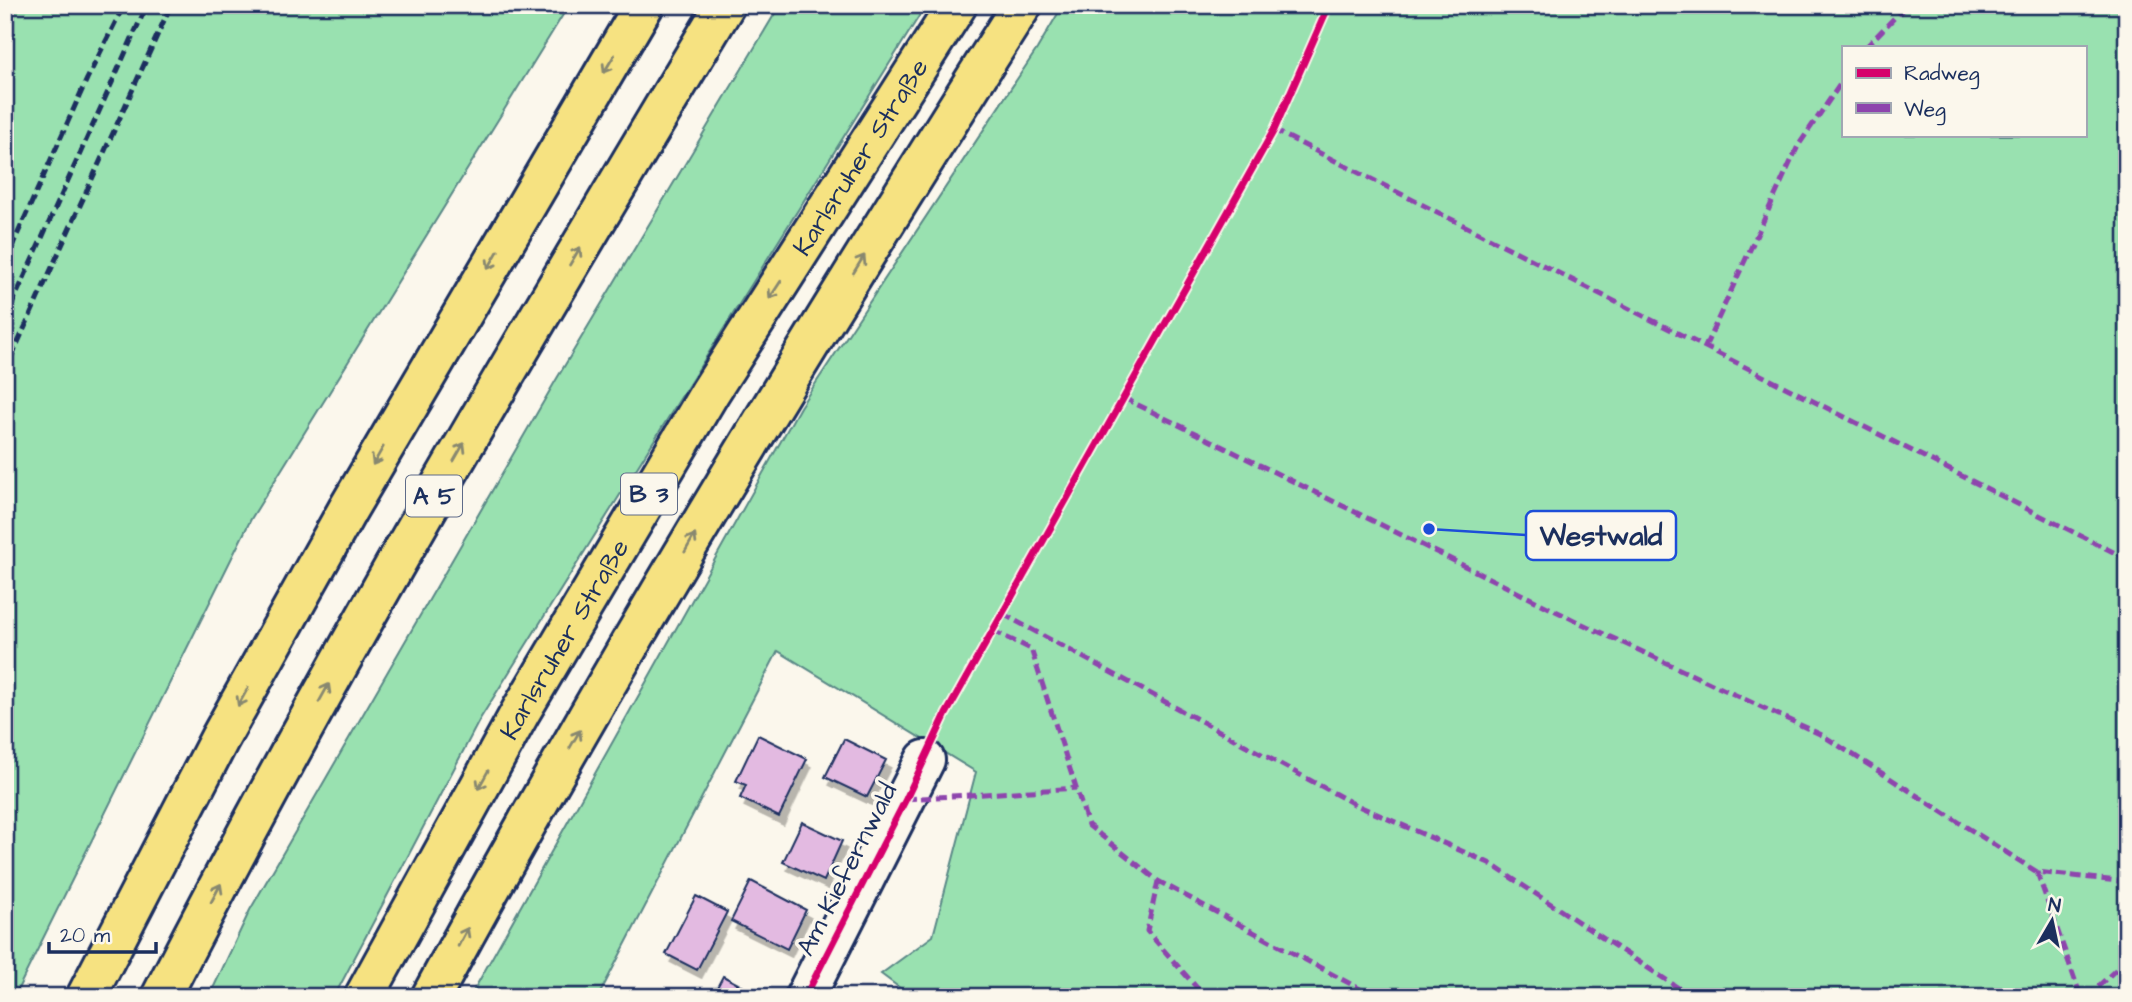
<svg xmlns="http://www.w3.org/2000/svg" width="2132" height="1002" font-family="'Architects Daughter',sans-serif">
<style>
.green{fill:#99e1b0;stroke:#5a8887;stroke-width:2;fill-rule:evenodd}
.building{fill:#e3bae1;stroke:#1b2f5e;stroke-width:2;filter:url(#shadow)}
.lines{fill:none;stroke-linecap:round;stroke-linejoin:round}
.minor-casing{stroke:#1b2f5e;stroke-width:44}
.major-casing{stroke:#1b2f5e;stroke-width:44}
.highway-casing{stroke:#1b2f5e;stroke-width:44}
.minor{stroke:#fbf7ec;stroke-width:38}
.major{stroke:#f6e281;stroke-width:38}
.highway{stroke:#f6e281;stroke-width:38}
.rail{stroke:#1b2f5e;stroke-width:5;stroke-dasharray:10 5;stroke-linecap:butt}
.quiet{stroke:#8e44ad;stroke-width:5;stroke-dasharray:10 5;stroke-linecap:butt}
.cycleway-casing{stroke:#fbf7ec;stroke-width:11}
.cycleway{stroke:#d6006c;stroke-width:7}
.oneway{stroke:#888870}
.labels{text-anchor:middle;stroke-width:7;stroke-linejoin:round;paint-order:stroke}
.shield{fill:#fbf7ec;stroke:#5e6b89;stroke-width:2}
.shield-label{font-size:24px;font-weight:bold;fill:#1b2f5e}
.street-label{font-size:26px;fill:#1b2f5e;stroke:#fbf7ec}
.leader{fill:none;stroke:#1d4ed8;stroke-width:2.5}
.callout-dot{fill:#1d4ed8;stroke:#fbf7ec;stroke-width:2.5}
.callout{fill:#fbf7ec;stroke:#1d4ed8;stroke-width:2.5}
.callout-label{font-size:28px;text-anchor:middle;font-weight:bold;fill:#1b2f5e}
</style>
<defs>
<filter id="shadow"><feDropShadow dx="4.5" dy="8" stdDeviation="0" flood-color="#0004"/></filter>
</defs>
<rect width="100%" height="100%" fill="#fbf7ec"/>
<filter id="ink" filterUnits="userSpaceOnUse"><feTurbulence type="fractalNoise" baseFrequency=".0143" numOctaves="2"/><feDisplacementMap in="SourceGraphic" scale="14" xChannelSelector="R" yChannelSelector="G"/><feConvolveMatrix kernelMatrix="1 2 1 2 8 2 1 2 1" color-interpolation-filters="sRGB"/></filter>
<g filter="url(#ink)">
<!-- green -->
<path class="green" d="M5,5H569L251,519L14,997H5Z
M780,5H926L480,719L334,997H209L250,910L556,380Z
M1063,5H2127V997H912L881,974L933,936L976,772L778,651L598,997H470L800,407L1037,49ZM1843,47H2085V135H1843Z"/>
<!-- building -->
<path class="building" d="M758,735L807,759L779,817L740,798L746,785L736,781Z
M844,739L886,760L867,797L825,777Z
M802,822L842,841L824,881L783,862Z
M751,881L806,910L787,949L731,921Z
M696,896L727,912L697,970L666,954Z
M723,976L762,997H712Z"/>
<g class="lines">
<defs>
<path id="minor" d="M805,997L925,760"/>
<g id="major">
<path id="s1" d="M364,997L521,711L710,392L957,5"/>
<path d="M431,997C614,658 816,330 1022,5"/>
</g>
<path id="highway" d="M86,997L220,738L348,509L644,5
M161,997C334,658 529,331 725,5"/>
</defs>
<!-- minor casing -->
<use href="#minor" class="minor-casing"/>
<!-- major casing -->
<use href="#major" class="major-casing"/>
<!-- highway casing -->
<use href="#highway" class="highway-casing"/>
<!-- minor -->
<use href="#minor" class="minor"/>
<!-- major -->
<use href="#major" class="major"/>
<!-- highway -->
<use href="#highway" class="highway"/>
<!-- rail -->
<path class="rail" d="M5,262L87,79L124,5
M5,320L147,5
M5,371L171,5"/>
<!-- quiet -->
<path class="quiet" d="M1866,47L1903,9L1912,5
M1274,130L2127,559
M1705,347L1798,146L1843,80
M1124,398L1578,622L1822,735L2037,872L2127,882
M1003,614L1354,804L1489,863L1692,997
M993,631L1031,649L1088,825L1158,881L1375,997
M906,799L1077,788
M2037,872L2081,997
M1158,881L1147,931L1205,997
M2087,997L2127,959"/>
<defs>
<path id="cycleway" d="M805,997L906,799L946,714L1274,130L1329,5"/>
</defs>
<!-- cycleway casing -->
<use href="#cycleway" class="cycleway-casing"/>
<!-- cycleway -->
<use href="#cycleway" class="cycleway"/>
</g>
<!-- one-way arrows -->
<defs><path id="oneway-shaft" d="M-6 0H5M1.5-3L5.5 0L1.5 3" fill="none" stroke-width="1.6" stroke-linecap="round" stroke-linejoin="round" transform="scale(1.75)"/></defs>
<g class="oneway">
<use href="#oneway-shaft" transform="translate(609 64) rotate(121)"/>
<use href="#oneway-shaft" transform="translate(575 256) rotate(-59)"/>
<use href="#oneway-shaft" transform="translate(493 260) rotate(120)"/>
<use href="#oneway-shaft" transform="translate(859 264) rotate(-58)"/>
<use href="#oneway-shaft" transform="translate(775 290) rotate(123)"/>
<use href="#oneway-shaft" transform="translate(459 452) rotate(-60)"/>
<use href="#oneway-shaft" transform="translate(378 456) rotate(120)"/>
<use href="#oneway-shaft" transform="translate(690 543) rotate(-60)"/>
<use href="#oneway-shaft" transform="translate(324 693) rotate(-61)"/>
<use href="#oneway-shaft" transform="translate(243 697) rotate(119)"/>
<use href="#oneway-shaft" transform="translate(575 739) rotate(-60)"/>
<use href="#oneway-shaft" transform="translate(483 780) rotate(119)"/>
<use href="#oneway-shaft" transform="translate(216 893) rotate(-62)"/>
<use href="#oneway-shaft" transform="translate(463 937) rotate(-62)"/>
</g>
</g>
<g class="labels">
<!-- shield labels -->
<g class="shield">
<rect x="621" y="473.5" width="56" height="41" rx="5"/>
<rect x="406" y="475.5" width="56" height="41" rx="5"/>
</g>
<g class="shield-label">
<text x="649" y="502">B 3</text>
<text x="434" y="504">A 5</text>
</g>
<!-- street labels -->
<g class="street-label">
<text dy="9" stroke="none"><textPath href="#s1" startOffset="976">Karlsruher Straße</textPath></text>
<text dy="9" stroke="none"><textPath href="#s1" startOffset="410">Karlsruher Straße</textPath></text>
<text transform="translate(846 869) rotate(-63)" y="9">Am Kiefernwald</text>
</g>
</g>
<!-- callouts -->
<path class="leader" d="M1429 529L1526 535"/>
<circle class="callout-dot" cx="1429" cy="529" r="7"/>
<rect class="callout" x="1526" y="511" width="150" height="49" rx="7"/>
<g class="callout-label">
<text x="1601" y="545">Westwald</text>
</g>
<!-- margin -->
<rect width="2132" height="1002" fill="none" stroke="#fbf7ec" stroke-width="28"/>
<rect x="14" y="14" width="2104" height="974" fill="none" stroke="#1b2f5e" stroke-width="2.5" filter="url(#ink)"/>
<!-- legend -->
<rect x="1842" y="46" width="245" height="91" fill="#fbf7ec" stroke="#a1a7b3" stroke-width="2"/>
<rect x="1856" y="68" width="35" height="10" fill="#d6006c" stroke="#a1a7b3" stroke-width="2"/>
<text x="1904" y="80" font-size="21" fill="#1b2f5e">Radweg</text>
<rect x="1856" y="103" width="35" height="10" fill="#8e44ad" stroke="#a1a7b3" stroke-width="2"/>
<text x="1904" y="116" font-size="21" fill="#1b2f5e">Weg</text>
<!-- north arrow -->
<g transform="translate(2052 921) rotate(9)" stroke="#fbf7ec" stroke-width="5" paint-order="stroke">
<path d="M0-5L12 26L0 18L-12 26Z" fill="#1b2f5e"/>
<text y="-10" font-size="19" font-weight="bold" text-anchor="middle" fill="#1b2f5e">N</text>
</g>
<!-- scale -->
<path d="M49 942v10h107v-10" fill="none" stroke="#1b2f5e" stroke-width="3.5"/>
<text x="60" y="942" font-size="21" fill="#1b2f5e" stroke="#fbf7ec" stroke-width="5" paint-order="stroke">20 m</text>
</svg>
